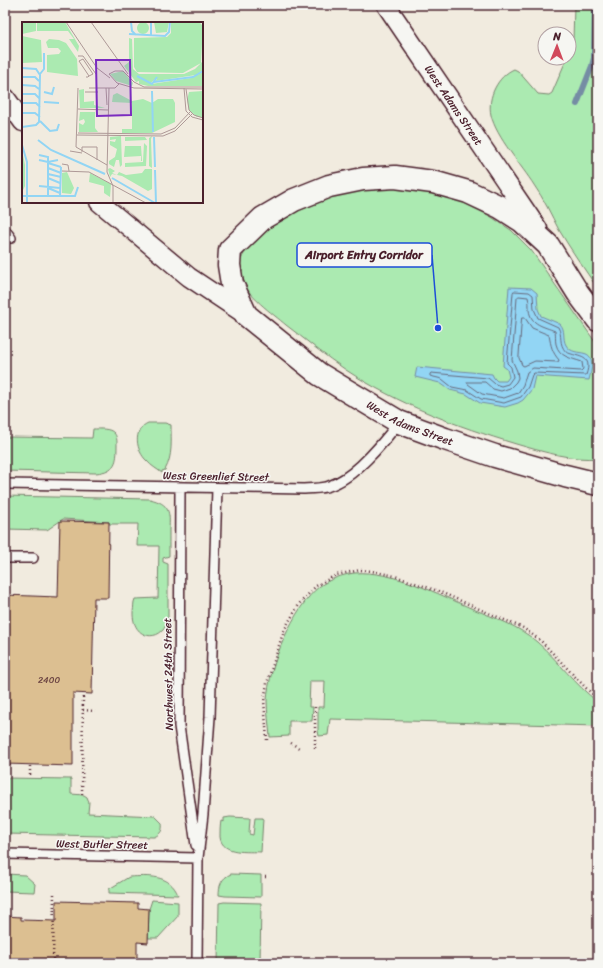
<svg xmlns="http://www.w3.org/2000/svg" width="603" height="968" font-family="Sriracha,sans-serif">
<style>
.green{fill:#abeab1;stroke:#7a846e}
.water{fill:#92d5f4;stroke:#758ca4}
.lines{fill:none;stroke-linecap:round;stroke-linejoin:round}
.shore{stroke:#67687b;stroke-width:1}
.stream{stroke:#758ca4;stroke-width:6}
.building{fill:#dcbf91;stroke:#4a1f2b}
.lane-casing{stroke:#4a1f2b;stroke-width:12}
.street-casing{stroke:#4a1f2b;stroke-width:21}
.secondary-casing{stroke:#4a1f2b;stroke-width:25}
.path{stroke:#4a1f2b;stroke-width:2.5;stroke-dasharray:1 3;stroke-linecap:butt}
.lane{stroke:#f6f6f2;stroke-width:9}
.street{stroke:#f6f6f2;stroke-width:18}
.secondary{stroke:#f6f6f2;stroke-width:22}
.labels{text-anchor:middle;stroke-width:3;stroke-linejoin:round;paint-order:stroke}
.number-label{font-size:9px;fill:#6e4744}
.street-label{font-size:11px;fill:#4a1f2b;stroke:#f6f6f2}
.inset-river{fill:none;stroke:#92d5f4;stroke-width:2}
.inset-road{fill:none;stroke:#ae9997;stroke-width:1}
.view{fill:#7b2cbf;fill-opacity:0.15;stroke:#7b2cbf;stroke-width:2}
.inset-edge{fill:none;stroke:#4a1f2b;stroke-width:2}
.leader{fill:none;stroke:#1d4ed8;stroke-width:1.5}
.callout-dot{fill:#1d4ed8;stroke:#f6f6f2;stroke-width:1.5}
.callout{fill:#f6f6f2;stroke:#1d4ed8;stroke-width:1.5}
.callout-label{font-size:12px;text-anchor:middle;font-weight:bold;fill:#4a1f2b}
</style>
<rect width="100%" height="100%" fill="#f1ebdf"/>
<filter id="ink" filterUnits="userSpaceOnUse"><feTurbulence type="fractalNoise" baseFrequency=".025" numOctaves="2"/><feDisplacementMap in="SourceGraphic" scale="8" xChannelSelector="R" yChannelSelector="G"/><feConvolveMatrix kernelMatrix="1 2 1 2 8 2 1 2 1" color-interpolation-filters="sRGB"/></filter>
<g filter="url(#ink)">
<!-- green -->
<path class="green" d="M574,5H598V289C585,270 571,250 559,230C551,215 544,199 534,185C522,166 496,137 491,115C487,97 498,76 514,69L518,71L538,94L549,95L552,93L567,58H569V54L573,41Z
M406,187L436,194L462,202L490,216L511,230L531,250L598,346V458C573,461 540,451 516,444C456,426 398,404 346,370C325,356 306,340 286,325C272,313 247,296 241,278C234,256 253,243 267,229C292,205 335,193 369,188C381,186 394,187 406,187Z
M148,423H165L171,425C171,440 173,456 165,470L162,471V473C157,469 151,466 147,461C136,451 132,430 148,423Z
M93,429C99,429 110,428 114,433C117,436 117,441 117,445C117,462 116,471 96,473L5,471V437L92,438Z
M5,496L150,499C170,504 170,512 169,530C169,538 169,547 169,556L163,558V562L168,564V618C165,643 132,642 133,612C134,607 133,603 135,599L158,598L159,546H137L138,524H109V522L63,519L47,530L5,529Z
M354,573C392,570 438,594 473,609C495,618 519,626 537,642C559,661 575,685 598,702V726L330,719L328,735L319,736L318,731V707H324L325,681H310L309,707H313L312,721H289V736L270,737C269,725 267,712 267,700C269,666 293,607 320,586C330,579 342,575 354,573Z
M5,778L71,779V794L84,795L87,797L89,802L88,813L155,816L162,823C163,830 161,834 154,837L5,834Z
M230,817L250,818L249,834L253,835L255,818H263L261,852C248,851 222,855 220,837C220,832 220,826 221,821L224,822V818Z
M5,874L25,875L35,884L34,892L5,891Z
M231,874L261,875V897L225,896L219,895C219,886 221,878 231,874Z
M129,877C148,876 170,874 178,895L109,893V889Z
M152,900L178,902V916L158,938H148L149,909Z
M224,902L261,903L260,963H218L219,903Z"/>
<!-- water -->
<path class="water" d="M509,287L531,288L537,293L538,309L541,316L560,324C566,330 562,338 566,345C575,361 600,340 589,380L535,376L532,389L523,400L518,403L505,407L480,403L466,394L450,390L440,383L415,377L417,367L492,374L494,378L497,381H506L509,377L507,369L503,366Z"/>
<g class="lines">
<!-- shore -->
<path class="shore" d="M514,291L529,292L533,295L534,309L538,318L558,327C563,336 558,343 566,352C580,358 593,355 586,375L534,373L532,375L528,387L521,397L504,403L481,399L467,390L452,387L442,379L430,376V374L431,373L488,378L495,384L501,386L508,384L513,377L511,367L507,363L513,293Z
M519,296L528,297C529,301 529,306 529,310C531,325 543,326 555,331C556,335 555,340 556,344C559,357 571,358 582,362L583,369L581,371L533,368L527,372L523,385L518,393L504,398L482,394L468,384L467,382H485L493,389L501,391L510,388L516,382L518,378L517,371L512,360L517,298Z
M522,318H525L532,328L549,335C551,346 552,352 559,360L558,362L535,361L524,366L522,365L519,358Z"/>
<!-- stream -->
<path class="stream" d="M577,104L592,66L594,58L595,9"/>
</g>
<!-- building -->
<path class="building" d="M60,521L109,522L108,598H94L92,694L73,693V766L5,764V595L58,597Z
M56,901L138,903V908L149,909L148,943L137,942V963H5V916L21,917V920L56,921Z"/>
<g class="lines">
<defs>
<path id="lane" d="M5,230L11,238
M5,484L304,489C312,488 322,489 329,486C355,478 383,443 399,422
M180,488L179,726L196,845
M5,558H33
M5,854L198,858
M197,963L198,858L203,814L210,717L217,488"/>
<g id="street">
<path id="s1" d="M386,5L538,229"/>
<path d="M5,97L23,122"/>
<path d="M99,202L189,277L246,315"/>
</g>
<g id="secondary">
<path id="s2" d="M598,320L578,293L548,245L522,221L500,207L468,192L433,182L395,177L363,179L329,186L294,200L263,218L230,250L229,265L232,284L246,315L319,374L399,422L445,439L495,456L565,476L598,484"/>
</g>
</defs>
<!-- lane casing -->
<use href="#lane" class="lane-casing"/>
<!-- street casing -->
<use href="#street" class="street-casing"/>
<!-- secondary casing -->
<use href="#secondary" class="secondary-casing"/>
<!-- path -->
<path class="path" d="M315,707V748
M83,710L95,711
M267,740L264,701L267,683L283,633L288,623L300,603L316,586L336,575L360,570L372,571L395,576L438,591L523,628L540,640L586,688L598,699
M291,743L299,748
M30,775V765
M82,794L83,694
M265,877H269
M53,963L54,894"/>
<!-- lane -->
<use href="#lane" class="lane"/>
<!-- street -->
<use href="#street" class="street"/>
<!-- secondary -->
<use href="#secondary" class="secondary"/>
</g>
</g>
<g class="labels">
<!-- number labels -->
<g class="number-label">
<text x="49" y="683">2400</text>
</g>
<!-- street labels -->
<g class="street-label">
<text dy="4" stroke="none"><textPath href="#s1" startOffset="121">West Adams Street</textPath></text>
<text dy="4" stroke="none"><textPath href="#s2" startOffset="714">West Adams Street</textPath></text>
<text transform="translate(216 476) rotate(1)" y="4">West Greenlief Street</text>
<text transform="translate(168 674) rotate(-91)" y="4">Northwest 24th Street</text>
<text transform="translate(102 844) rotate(1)" y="4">West Butler Street</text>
</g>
</g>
<!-- overview -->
<g transform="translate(22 22)">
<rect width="181" height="181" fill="#f1ebdf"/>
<path d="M115 6a6 6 0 1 1 12 0a6 6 0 1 1-12 0ZM0,0H14V9L0,12ZM15,0H43L57,24L56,30L47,17H52L46,9H15ZM132,0H147L145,10L134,11ZM149,0H177L181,4L179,41L161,51L115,50L112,45V16L145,15L149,11ZM0,14L19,18L20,40L0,41ZM107,16L110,17L111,47L117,52H162L173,47L181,39V48L174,53L134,59L135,55L129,61L127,59L129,62L169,56L181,50V64H126L117,62V59L114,60L102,44L107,40ZM27,17L37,18L44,21L55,37L56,54L25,50V33L37,32L39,29L36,26H26L24,20ZM101,49L111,61L110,64L94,59L88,52ZM62,67V80L72,79V83L83,86H58L57,68ZM181,69V95H175L167,88L165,78L167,70ZM95,71L110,79L121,77L130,81L136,77H151L153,81V100L130,111H100V107H110V81L90,80L91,73ZM58,90H73V106L76,110H57V101L61,103L63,100L62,97L57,99ZM99,114L100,143L98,145L97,138H94L92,145L87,142V139L93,135L95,127L88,123V119L93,120L94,117L88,118V115ZM130,114L129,117L130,146L127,144V116ZM103,115H123L125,118L103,119ZM122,121L125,124L124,144L103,145V141L121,140ZM103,124H119L120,139L104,140L119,139V134L102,135ZM0,128L3,143V164L0,170ZM88,146L93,149L90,151L95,153L97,150L104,153L120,151L123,147H130V167L126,169L100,154L90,152L88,155L86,147ZM45,150L52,166L49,172L40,171V151ZM68,151L89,162L88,175L82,171V164L67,160Z" fill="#abeab1"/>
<path class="inset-river" d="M109,0L110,9L114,13M107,12L143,14L147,10L148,0M129,14V0M0,46L14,47L18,53L17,100L14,103L0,105M18,52L22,47V31M115,54L130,62L135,55M0,55H13L17,59M132,60L171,55L181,49M0,63L13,64L17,67M130,69L131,110M22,70L30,72L32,65M0,72H13L18,77M22,80L37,81M0,81H14L18,85M0,91H13L18,95M18,99L28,109L35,108L37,102M132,115L133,145M16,118L29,128L83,152M0,123L5,140V181M17,133L26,135V174M17,138L26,140L36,138M26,141L39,145M26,146L39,151M133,148L134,181M26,152L39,155M26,156L38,161M90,156L133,181M17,164L38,166M26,166L38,171M0,174H53L56,165M38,174L39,145"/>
<path class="inset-road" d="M44,0L75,46L88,56M69,0L106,52M56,34H61L74,52M64,55H66L67,54L71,52L61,37L57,39L67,54M181,65H122L112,60L101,49H93L87,52L95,61L112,66L181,67M56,66L54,125L85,143M67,66H93L97,62M84,66L85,83M87,66L85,150L91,164V181M162,66L164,89L170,95L181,98M164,67L167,88L172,93L181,96M63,70H76M56,87L86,88M56,111L139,112L153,106L168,90M55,113L141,114L153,109L170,92M48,129L60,131M60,130V125H75V138M40,142L46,143L47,149M40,149L67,150L124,181"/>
<path class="view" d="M74,38H108L109,93L75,94Z"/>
<rect width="181" height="181" class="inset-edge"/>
</g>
<!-- callouts -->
<path class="leader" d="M438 328L432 255"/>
<circle class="callout-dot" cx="438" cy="328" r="4"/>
<rect class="callout" x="297" y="243" width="135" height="24" rx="4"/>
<g class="callout-label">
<text x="364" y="259">Airport Entry Corridor</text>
</g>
<!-- margin -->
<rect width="603" height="968" fill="none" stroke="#f6f6f2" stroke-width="20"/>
<rect x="10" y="10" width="583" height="948" fill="none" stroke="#4a1f2b" stroke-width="1.5" filter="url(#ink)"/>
<!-- north arrow -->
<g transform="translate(557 46) rotate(1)"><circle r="19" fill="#f6f6f2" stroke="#b1a0a2"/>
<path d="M0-3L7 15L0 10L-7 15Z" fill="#d1495b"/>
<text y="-6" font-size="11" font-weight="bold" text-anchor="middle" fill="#4a1f2b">N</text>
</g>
</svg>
